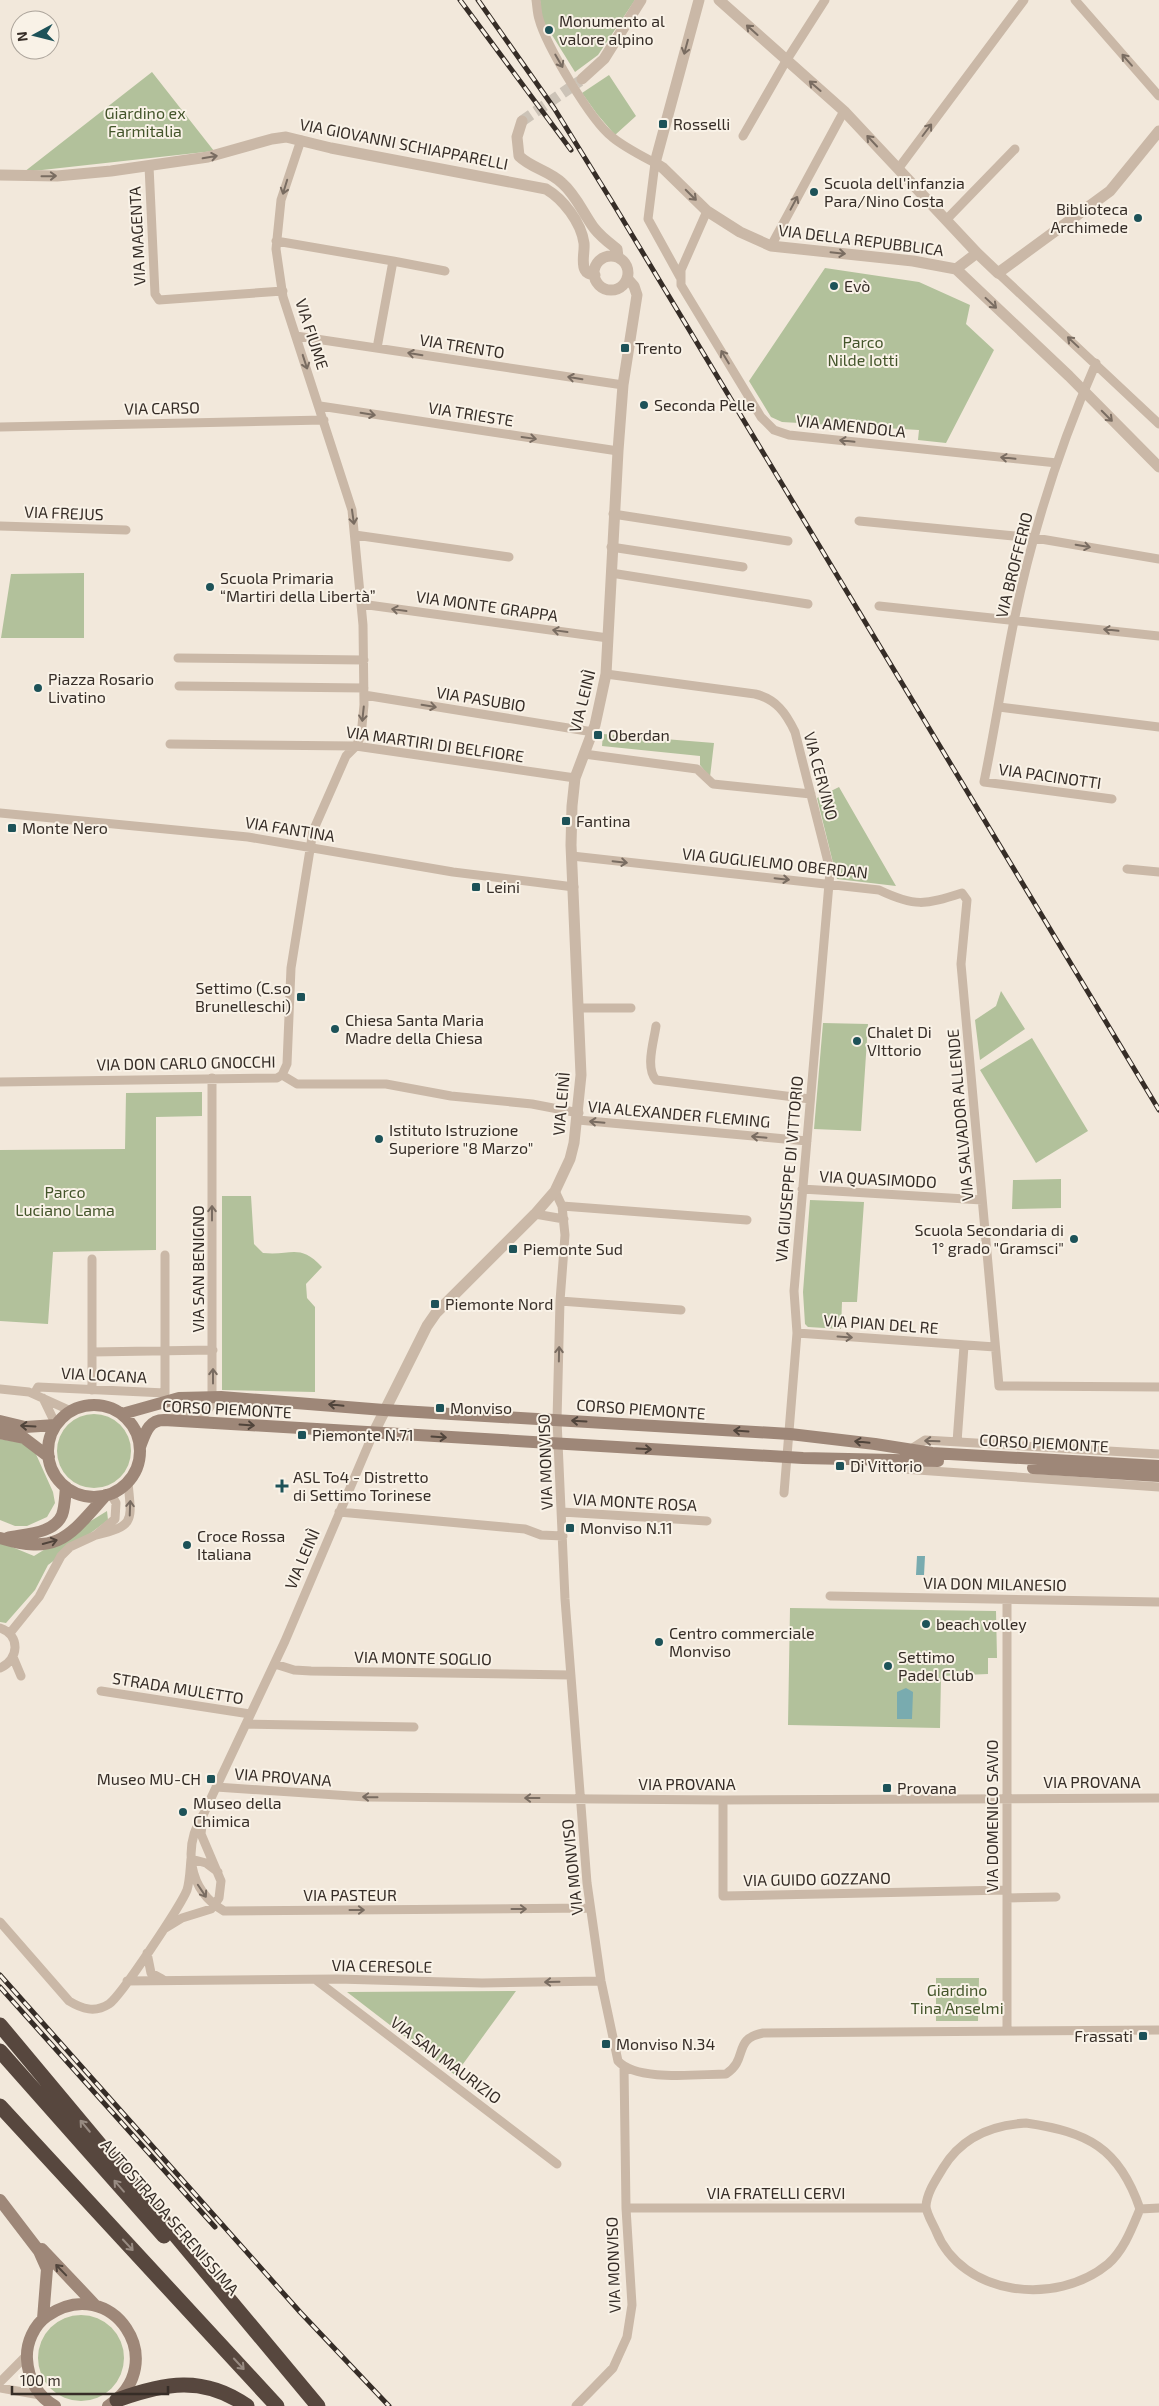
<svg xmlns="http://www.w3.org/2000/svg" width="1159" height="2406" font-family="'Exo 2',sans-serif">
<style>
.green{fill:#b2c19b}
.water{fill:#79abaf}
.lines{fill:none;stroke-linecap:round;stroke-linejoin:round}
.tertiary-tunnel{stroke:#ccc3b7;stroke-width:11;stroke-dasharray:11 5.5;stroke-linecap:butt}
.minor{stroke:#cab8a7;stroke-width:9}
.tertiary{stroke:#cab8a7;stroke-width:11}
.secondary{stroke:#9e8778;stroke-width:12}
.motorway{stroke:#57473e;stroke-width:15}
.rail-casing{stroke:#362d27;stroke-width:5}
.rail{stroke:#f9f2e7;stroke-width:3;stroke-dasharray:9;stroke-linecap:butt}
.oneway{stroke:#796c61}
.oneway2{stroke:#50443b}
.oneway3{stroke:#988b82}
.poi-dot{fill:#1d5258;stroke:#f9f2e7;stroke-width:2}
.labels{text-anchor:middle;stroke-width:4;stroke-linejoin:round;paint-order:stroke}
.poi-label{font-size:16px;fill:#362d27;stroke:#f9f2e7;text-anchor:start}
.park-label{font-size:16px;fill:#44552b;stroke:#f9f2e7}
.street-label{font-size:16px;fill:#362d27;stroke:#f9f2e7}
</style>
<rect width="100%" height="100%" fill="#f2e8db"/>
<!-- green -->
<path class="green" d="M540,0H635L598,55L575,72L542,19Z
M152,72L214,151L24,172Z
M609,75L636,116L615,135L597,114L582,93Z
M825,268L919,282L970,305L966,324L994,350L946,443L918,440L919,430L782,422L771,417L749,381Z
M84,573V638H1L11,574Z
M603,734L714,743L710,777L700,765V756L602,746Z
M839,787L896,886L837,879L817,798Z
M1001,991L1025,1029L980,1060L975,1020L996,1006Z
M823,1023L868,1024L861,1131L814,1129Z
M1032,1038L1088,1131L1036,1163L980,1070Z
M202,1092V1116L156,1117V1250L53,1252L48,1324L0,1321V1150L125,1149L126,1093Z
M1061,1179V1208L1012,1209L1013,1180Z
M222,1196H251L254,1244L263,1253C292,1256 299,1243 322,1267L306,1284L307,1298L315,1307V1392L222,1390Z
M810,1200L864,1202L857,1302H842L841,1329L808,1327L805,1324L803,1292Z
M57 1451a37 37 0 1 1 74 0a37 37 0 1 1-74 0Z
M0,1439L23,1443L35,1452L53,1492L55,1503L47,1517L27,1526H15L0,1520Z
M107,1511L108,1520L48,1565L35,1590L6,1623L0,1622V1542L34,1556Z
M790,1608L996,1611L997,1658H988V1674L941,1676L940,1728L788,1725Z
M936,1978H979L978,2021H936Z
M516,1991L455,2075L347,1992Z
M38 2358a43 43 0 1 1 86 0a43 43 0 1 1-86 0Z"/>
<!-- water -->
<path class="water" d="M917,1556H925L924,1575H916Z
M906,1688L913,1692L912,1719H897V1692Z"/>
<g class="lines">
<!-- tertiary-tunnel -->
<path class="tertiary-tunnel" d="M522,121L580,81"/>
<!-- minor -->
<path class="minor" d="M536,0C537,6 537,13 539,19C546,45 591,121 612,137C624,147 640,155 655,163L648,219L680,277
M1075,0L1159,96
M743,136L786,61L825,0
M149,166L155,294L159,300L283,291
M898,169L1024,0
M707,211L681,270V285L761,417L774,430L789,435L1057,463
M946,220L1015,149
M276,241L393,261
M771,246L844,111
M998,273L1159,424
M296,336L623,385
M377,348L393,261L445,271
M1096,363C1060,445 1032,533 1014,621C1003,674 995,728 984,782L1112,799
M320,406L618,451
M0,427L324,420
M613,514L788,541
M859,521L1035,538L1159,559
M0,526L126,530
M355,535L509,557
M611,547L743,567
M611,573L808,604
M361,604L608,638
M879,606L1159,636
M178,658L364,660
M606,674L755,694C776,699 786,713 795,732L828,862L830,872L794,1291L797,1333L784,1493
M179,686L364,688
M364,695L593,732
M999,707L1159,727
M170,744L356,746L575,778
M584,754L697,769L713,784L811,794
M0,813L248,837L453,872L574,887
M572,856L879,890C915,907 925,905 962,893L967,900L961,964L999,1386L1159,1387
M1127,869L1159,872
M580,1008H631
M656,1026C654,1041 645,1068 656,1080L810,1099
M282,1075L287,1064L291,968L313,831L346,756L356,746L361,736L364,705L363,625L352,510L283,297L276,249L281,200L301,140
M282,1075L297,1084H386L451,1096L532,1104L579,1113
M0,1082L277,1078L282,1075
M578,1120L807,1141
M802,1189L982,1200
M555,1191L562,1206L565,1235L560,1301L557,1420L565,1599L587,1883L601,1981L618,2061C637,2082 699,2074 726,2074C749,2059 732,2039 763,2033L1159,2030
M562,1206L747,1220
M535,1214L564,1219
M92,1259V1390
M560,1301L681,1310
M797,1333L995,1347
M92,1352L213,1350
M0,1389L29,1392L71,1411
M34,1394L38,1387L165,1393V1255
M43,1398L56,1425
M164,1420L174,1414H205L212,1404V1078
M373,1434L285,1641L204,1813C182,1847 188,1890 224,1911L590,1908
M957,1442L964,1346
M911,1449L925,1440L1159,1454
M882,1463L903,1469L1159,1487
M111,1494L116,1503L115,1519L96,1535C137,1526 131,1519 128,1482
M339,1512L525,1529L541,1535L563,1536
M562,1512L707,1521
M830,1596L1159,1602
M1007,1600V2031
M0,1628C21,1635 19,1660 0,1668
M10,1633L39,1597L61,1556L70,1547L96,1535
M13,1657L21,1676
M275,1664L294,1670L311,1671L571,1675
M101,1691L250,1714
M246,1724L414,1727
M216,1787L366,1797L723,1800L1159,1798
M723,1800V1896L1007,1890
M1007,1898L1056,1897
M0,1922L69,2001C82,2009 95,2013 109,2004C121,1996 181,1905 187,1890C190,1880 190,1869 191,1859L206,1863L218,1872
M164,1929L182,1918L211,1909L219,1898L221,1881L201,1834L203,1816
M147,1953L151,1973L162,1979
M316,1980L557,2164
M127,1981L337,1979L482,1983L601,1981
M1026,2123C1087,2132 1119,2147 1140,2209C1132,2228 1124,2250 1108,2264C1056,2307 962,2296 936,2231C933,2224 926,2213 926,2206C927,2192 936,2180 943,2168C961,2138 991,2125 1026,2123Z
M626,2208H926
M1140,2209L1159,2208
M0,2382L26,2356
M0,2388L40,2395
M576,2406L613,2368L627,2337L632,2305L626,2208L624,2067"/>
<!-- tertiary -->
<path class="tertiary" d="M699,0L655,163L663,168L707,211L740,232L771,246L913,261L956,269L1069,376L1159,467
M719,0L844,111L977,253
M582,79L604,59L641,0
M522,121L517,137L519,156C531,168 550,171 562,183C576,195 583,213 594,228C601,237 608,242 617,249L618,257
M0,175L57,176L111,171L208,157L272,139L286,137L331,148L546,189C563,199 581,222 584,243C585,251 581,263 585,270C587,274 590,274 595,275
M594 273a17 17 0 1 1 34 0a17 17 0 1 1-34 0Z
M956,269L977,253L998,273L1110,191L1159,131
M373,1434L427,1326L436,1313L535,1214L555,1191L570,1159L574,1143L581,1075L571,845L572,806L575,778L595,725L606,674L618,451L623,385L637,295L634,286L627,278"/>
<!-- secondary -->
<path class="secondary" d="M48 1451a46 46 0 1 1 92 0a46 46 0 1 1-92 0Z
M122,1414L179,1398L221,1397L384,1410L790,1434L875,1444L932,1453L1159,1466
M0,1421L25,1427L56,1425
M0,1433L24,1438L49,1457
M140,1447C145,1434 148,1420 164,1420L803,1458L938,1461
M1033,1468L1159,1476
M0,1538C59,1556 70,1535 106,1495
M7,1538C24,1534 54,1534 62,1515C65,1507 65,1496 66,1487
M0,2200L39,2251L47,2269L43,2319
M42,2249L95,2305
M55,2406C38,2397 28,2379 27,2359C26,2343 34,2325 47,2316C112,2271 173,2364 108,2406"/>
<!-- motorway -->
<path class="motorway" d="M0,2025L318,2406
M0,2051L164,2236
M0,2106L277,2406
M117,2400C164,2383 203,2375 247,2406"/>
<defs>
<path id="rail" d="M460,0L571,150
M478,0L554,108L614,205L1159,1110
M0,1975L300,2312L389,2406
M0,1987L215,2227"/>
</defs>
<!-- rail casing -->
<use href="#rail" class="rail-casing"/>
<!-- rail -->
<use href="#rail" class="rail"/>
</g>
<!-- one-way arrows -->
<defs><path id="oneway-shaft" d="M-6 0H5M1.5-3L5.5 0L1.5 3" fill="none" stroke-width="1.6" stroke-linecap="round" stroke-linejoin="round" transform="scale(1.25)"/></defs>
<g class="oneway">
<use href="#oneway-shaft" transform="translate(752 30) rotate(-138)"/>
<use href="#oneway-shaft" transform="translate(686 47) rotate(105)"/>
<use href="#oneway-shaft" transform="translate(1127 60) rotate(-131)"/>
<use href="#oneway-shaft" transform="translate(559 61) rotate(60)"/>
<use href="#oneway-shaft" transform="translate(815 86) rotate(-139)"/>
<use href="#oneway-shaft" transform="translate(927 130) rotate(-53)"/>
<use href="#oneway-shaft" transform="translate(872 141) rotate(-133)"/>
<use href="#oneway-shaft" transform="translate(210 157) rotate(-10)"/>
<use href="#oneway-shaft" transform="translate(49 176) rotate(-1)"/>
<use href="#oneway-shaft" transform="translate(285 187) rotate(107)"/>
<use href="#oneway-shaft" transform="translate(691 195) rotate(45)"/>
<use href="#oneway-shaft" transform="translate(794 203) rotate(-62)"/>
<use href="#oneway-shaft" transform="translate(838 253) rotate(6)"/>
<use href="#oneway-shaft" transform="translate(991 303) rotate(43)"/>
<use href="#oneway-shaft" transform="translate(1073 342) rotate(-137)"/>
<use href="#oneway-shaft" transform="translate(415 354) rotate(-171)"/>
<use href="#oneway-shaft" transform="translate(725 357) rotate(-121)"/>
<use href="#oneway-shaft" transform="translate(305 362) rotate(72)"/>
<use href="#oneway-shaft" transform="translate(575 378) rotate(-171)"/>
<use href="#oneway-shaft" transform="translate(368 414) rotate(9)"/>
<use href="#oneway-shaft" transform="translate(1107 416) rotate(45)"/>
<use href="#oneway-shaft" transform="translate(529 438) rotate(8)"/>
<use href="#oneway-shaft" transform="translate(847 441) rotate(-174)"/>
<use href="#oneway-shaft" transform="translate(1008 458) rotate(-174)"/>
<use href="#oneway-shaft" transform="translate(353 517) rotate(82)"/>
<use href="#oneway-shaft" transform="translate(1083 546) rotate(10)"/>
<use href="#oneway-shaft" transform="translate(399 610) rotate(-172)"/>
<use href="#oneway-shaft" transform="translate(1111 630) rotate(-174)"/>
<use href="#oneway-shaft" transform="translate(560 631) rotate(-172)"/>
<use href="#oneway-shaft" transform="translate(429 706) rotate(9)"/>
<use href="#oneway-shaft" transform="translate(363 714) rotate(96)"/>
<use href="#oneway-shaft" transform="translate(620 862) rotate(6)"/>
<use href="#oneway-shaft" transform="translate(782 879) rotate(6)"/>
<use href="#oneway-shaft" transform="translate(597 1122) rotate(-175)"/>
<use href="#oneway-shaft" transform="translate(759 1137) rotate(-175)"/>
<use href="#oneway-shaft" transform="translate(212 1213) rotate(-90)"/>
<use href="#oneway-shaft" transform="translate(845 1337) rotate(4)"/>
<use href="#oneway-shaft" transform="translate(559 1354) rotate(-89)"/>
<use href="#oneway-shaft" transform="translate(213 1376) rotate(-90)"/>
<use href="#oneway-shaft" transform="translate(932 1441) rotate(-178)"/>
<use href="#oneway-shaft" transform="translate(130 1508) rotate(-88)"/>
<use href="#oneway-shaft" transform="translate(370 1797) rotate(-179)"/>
<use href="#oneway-shaft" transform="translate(532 1798) rotate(-180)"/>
<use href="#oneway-shaft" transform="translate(202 1891) rotate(56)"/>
<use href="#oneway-shaft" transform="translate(519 1909)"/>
<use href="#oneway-shaft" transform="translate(357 1910)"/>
<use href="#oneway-shaft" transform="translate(552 1982) rotate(179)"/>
</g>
<g class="oneway2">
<use href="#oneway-shaft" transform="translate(336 1405) rotate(-174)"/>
<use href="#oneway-shaft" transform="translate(579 1421) rotate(-177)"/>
<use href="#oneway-shaft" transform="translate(247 1425) rotate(4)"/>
<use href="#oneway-shaft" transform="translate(28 1426) rotate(-177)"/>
<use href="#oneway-shaft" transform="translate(741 1431) rotate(-176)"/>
<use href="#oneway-shaft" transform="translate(439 1437) rotate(4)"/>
<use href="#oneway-shaft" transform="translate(862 1442) rotate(-174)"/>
<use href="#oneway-shaft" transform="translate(644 1449) rotate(3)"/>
<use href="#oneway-shaft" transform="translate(50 1542) rotate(-15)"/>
<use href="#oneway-shaft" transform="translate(61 2270) rotate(-134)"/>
</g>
<g class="oneway3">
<use href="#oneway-shaft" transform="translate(85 2126) rotate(-130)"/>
<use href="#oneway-shaft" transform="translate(119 2186) rotate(-131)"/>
<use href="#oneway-shaft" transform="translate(128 2245) rotate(47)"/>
<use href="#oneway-shaft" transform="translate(239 2364) rotate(47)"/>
</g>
<!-- markers -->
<g class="poi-dot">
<circle cx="549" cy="30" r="5"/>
<rect x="658" y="119" width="10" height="10" rx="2.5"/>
<circle cx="814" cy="192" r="5"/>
<circle cx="1138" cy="218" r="5"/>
<circle cx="834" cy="286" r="5"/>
<rect x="620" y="343" width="10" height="10" rx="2.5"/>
<circle cx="644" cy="405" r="5"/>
<circle cx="210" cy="587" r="5"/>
<circle cx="38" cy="688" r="5"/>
<rect x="593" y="730" width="10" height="10" rx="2.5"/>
<rect x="561" y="816" width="10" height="10" rx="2.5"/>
<rect x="7" y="823" width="10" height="10" rx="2.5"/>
<rect x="471" y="882" width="10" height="10" rx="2.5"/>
<rect x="296" y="992" width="10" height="10" rx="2.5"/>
<circle cx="335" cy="1029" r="5"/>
<circle cx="857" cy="1041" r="5"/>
<circle cx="379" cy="1139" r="5"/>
<circle cx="1074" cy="1239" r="5"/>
<rect x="508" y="1244" width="10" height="10" rx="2.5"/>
<rect x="430" y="1299" width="10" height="10" rx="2.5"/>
<rect x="435" y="1403" width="10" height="10" rx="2.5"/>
<rect x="297" y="1430" width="10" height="10" rx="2.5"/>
<rect x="835" y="1461" width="10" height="10" rx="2.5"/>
<path d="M279.5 1478.5h5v5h5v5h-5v5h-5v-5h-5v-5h5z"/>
<rect x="565" y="1523" width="10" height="10" rx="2.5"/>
<circle cx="187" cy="1545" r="5"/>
<circle cx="926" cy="1624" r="5"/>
<circle cx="659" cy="1642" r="5"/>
<circle cx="888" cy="1666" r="5"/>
<rect x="206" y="1774" width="10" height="10" rx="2.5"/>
<rect x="882" y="1783" width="10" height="10" rx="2.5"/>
<circle cx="183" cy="1812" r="5"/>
<rect x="1138" y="2031" width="10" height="10" rx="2.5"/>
<rect x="601" y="2039" width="10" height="10" rx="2.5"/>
</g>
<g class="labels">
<!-- poi labels -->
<g class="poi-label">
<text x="559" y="27">Monumento al<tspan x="559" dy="18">valore alpino</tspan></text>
<text x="673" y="130">Rosselli</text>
<text x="824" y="189">Scuola dell'infanzia<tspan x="824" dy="18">Para/Nino Costa</tspan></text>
<text x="1128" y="215" text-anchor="end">Biblioteca<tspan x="1128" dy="18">Archimede</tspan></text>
<text x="844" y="292">Evò</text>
<text x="635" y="354">Trento</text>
<text x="654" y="411">Seconda Pelle</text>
<text x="220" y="584">Scuola Primaria<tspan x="220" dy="18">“Martiri della Libertà”</tspan></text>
<text x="48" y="685">Piazza Rosario<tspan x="48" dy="18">Livatino</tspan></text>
<text x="608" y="741">Oberdan</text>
<text x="576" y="827">Fantina</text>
<text x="22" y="834">Monte Nero</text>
<text x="486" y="893">Leini</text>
<text x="291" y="994" text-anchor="end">Settimo (C.so<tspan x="291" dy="18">Brunelleschi)</tspan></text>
<text x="345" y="1026">Chiesa Santa Maria<tspan x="345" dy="18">Madre della Chiesa</tspan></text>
<text x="867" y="1038">Chalet Di<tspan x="867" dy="18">VIttorio</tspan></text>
<text x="389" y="1136">Istituto Istruzione<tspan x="389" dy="18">Superiore "8 Marzo"</tspan></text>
<text x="1064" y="1236" text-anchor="end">Scuola Secondaria di<tspan x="1064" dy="18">1° grado "Gramsci"</tspan></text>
<text x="523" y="1255">Piemonte Sud</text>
<text x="445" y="1310">Piemonte Nord</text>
<text x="450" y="1414">Monviso</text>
<text x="312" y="1441">Piemonte N.71</text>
<text x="850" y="1472">Di Vittorio</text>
<text x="293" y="1483">ASL To4 - Distretto<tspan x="293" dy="18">di Settimo Torinese</tspan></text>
<text x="580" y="1534">Monviso N.11</text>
<text x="197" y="1542">Croce Rossa<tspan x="197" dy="18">Italiana</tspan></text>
<text x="936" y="1630">beach volley</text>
<text x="669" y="1639">Centro commerciale<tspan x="669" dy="18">Monviso</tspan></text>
<text x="898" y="1663">Settimo<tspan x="898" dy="18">Padel Club</tspan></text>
<text x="201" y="1785" text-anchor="end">Museo MU-CH</text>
<text x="897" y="1794">Provana</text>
<text x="193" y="1809">Museo della<tspan x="193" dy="18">Chimica</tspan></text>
<text x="1133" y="2042" text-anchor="end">Frassati</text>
<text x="616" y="2050">Monviso N.34</text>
</g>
<!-- park labels -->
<g class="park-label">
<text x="145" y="119">Giardino ex<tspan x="145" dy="18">Farmitalia</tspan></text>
<text x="863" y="348">Parco<tspan x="863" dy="18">Nilde Iotti</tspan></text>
<text x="65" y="1198">Parco<tspan x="65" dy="18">Luciano Lama</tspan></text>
<text x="957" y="1996">Giardino<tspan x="957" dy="18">Tina Anselmi</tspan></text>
</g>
<!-- street labels -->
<g class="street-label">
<text transform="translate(404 144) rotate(11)" y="6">VIA GIOVANNI SCHIAPPARELLI</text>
<text transform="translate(137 236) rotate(-93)" y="6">VIA MAGENTA</text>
<text transform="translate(861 240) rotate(7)" y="6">VIA DELLA REPUBBLICA</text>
<text transform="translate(312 334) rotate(72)" y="6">VIA FIUME</text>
<text transform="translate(462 346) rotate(9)" y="6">VIA TRENTO</text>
<text transform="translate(162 408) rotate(-1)" y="6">VIA CARSO</text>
<text transform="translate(471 414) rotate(9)" y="6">VIA TRIESTE</text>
<text transform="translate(851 426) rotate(6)" y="6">VIA AMENDOLA</text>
<text transform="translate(64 513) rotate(2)" y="6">VIA FREJUS</text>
<text transform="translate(1014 565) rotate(-76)" y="6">VIA BROFFERIO</text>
<text transform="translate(487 606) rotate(8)" y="6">VIA MONTE GRAPPA</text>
<text transform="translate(481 699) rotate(9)" y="6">VIA PASUBIO</text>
<text transform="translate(582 701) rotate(-76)" y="6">VIA LEINÌ</text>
<text transform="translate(435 744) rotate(8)" y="6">VIA MARTIRI DI BELFIORE</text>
<text transform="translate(821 776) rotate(75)" y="6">VIA CERVINO</text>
<text transform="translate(1050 776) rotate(8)" y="6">VIA PACINOTTI</text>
<text transform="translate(290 829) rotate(9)" y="6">VIA FANTINA</text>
<text transform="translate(775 863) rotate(6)" y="6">VIA GUGLIELMO OBERDAN</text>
<text transform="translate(186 1063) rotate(-1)" y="6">VIA DON CARLO GNOCCHI</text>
<text transform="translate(561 1104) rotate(-85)" y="6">VIA LEINÌ</text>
<text transform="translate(679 1114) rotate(5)" y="6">VIA ALEXANDER FLEMING</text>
<text transform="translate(960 1115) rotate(-95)" y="6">VIA SALVADOR ALLENDE</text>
<text transform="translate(789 1169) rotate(-85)" y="6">VIA GIUSEPPE DI VITTORIO</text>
<text transform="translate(878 1179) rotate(3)" y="6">VIA QUASIMODO</text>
<text transform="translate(198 1269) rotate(-90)" y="6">VIA SAN BENIGNO</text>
<text transform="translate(881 1324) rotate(4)" y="6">VIA PIAN DEL RE</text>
<text transform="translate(104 1375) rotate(3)" y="6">VIA LOCANA</text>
<text transform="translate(227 1409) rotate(3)" y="6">CORSO PIEMONTE</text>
<text transform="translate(641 1409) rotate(4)" y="6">CORSO PIEMONTE</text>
<text transform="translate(1044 1443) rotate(3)" y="6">CORSO PIEMONTE</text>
<text transform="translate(545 1462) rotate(-92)" y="6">VIA MONVISO</text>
<text transform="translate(635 1502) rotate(3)" y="6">VIA MONTE ROSA</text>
<text transform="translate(302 1559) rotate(-67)" y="6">VIA LEINÌ</text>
<text transform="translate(995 1584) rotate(1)" y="6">VIA DON MILANESIO</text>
<text transform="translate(423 1658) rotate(1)" y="6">VIA MONTE SOGLIO</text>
<text transform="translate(178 1688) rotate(9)" y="6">STRADA MULETTO</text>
<text transform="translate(283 1777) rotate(4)" y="6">VIA PROVANA</text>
<text x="1092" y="1788">VIA PROVANA</text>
<text x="687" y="1790">VIA PROVANA</text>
<text transform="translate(992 1816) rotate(-90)" y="6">VIA DOMENICO SAVIO</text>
<text transform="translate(572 1867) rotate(-96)" y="6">VIA MONVISO</text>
<text transform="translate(817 1879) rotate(-1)" y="6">VIA GUIDO GOZZANO</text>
<text x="350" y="1901">VIA PASTEUR</text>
<text transform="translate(382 1966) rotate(1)" y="6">VIA CERESOLE</text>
<text transform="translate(446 2060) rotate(37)" y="6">VIA SAN MAURIZIO</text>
<text x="776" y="2199">VIA FRATELLI CERVI</text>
<text transform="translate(170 2217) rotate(49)" y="6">AUTOSTRADA SERENISSIMA</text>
<text transform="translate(613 2265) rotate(-92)" y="6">VIA MONVISO</text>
</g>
</g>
<!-- north arrow -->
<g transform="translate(35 35) rotate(263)"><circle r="24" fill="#f9f2e7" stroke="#aba39a"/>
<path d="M0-4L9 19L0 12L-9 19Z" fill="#1d5258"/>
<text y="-8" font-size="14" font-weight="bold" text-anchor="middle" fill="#362d27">N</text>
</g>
<!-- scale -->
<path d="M12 2386v8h156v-8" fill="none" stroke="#362d27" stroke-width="2.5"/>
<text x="20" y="2386" font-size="15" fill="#362d27" stroke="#f9f2e7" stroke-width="4" paint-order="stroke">100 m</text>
</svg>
